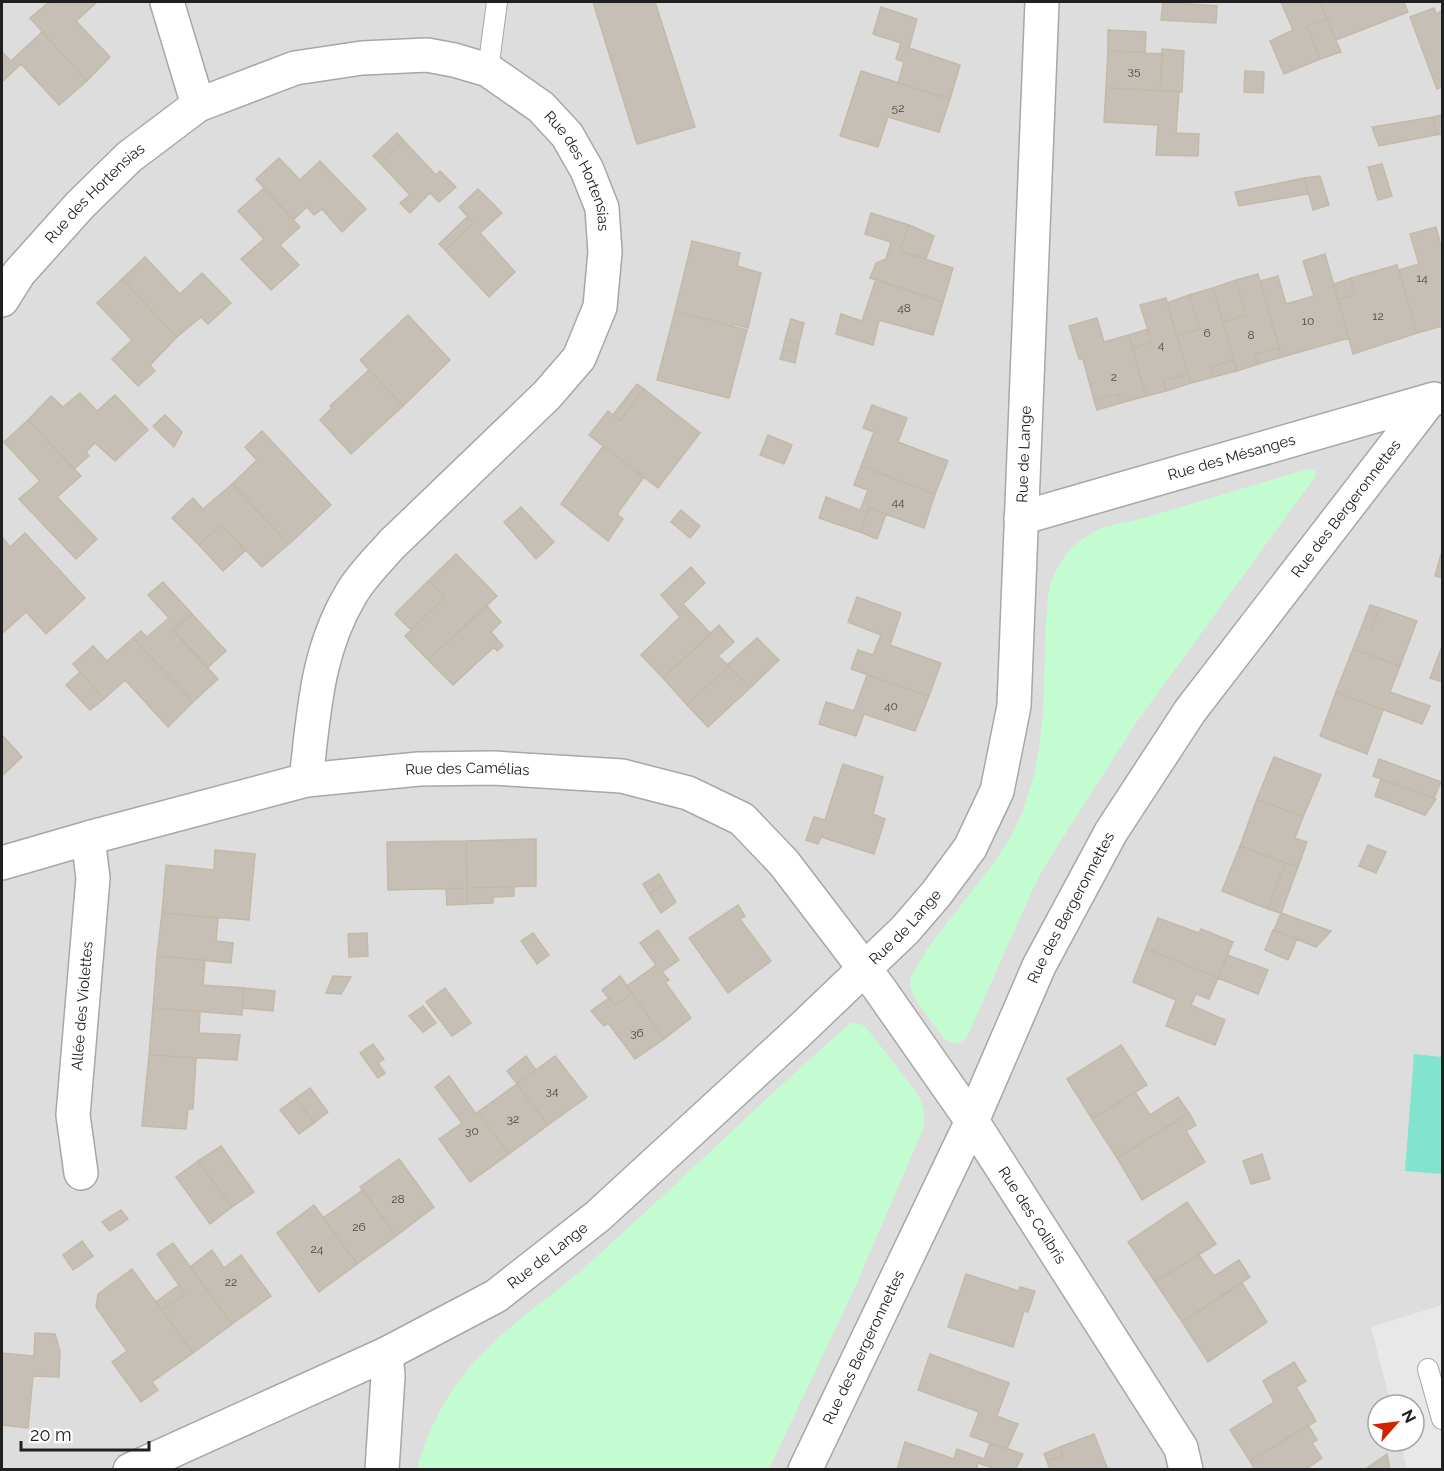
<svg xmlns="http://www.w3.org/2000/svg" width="1444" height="1471" font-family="Raleway,sans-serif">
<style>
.residential{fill:#dedddd;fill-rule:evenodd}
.park{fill:#c3fcd1}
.pitch{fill:#82e3ce}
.parking{fill:#e8e8e8}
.building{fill:#c6bfb5;stroke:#c4b9a8;stroke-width:1.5}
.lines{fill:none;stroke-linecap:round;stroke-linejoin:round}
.service-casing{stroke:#a7a7a7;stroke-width:22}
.minor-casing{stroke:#a7a7a7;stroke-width:36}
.service{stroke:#fff;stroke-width:20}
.minor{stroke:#fff;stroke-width:33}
.labels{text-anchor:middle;stroke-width:4.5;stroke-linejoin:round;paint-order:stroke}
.number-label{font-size:12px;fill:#4a4845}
.street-label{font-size:15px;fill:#202020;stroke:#fff}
</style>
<rect width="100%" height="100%" fill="#f1efe6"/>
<!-- residential -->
<path class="residential" d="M2,2H1442V1469L2,1470ZM1378,1405H1414V1441H1378Z"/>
<!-- park -->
<path class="park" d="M1312,469L1316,472L1315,477L1136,723L1067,831L1043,869L1031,893L967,1037C960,1044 953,1045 945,1039L917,1002L910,987L911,976L930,945L993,864L1010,838L1023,811L1035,771L1040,741L1043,714L1046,621L1048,598L1050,586L1057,568L1067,553L1080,541L1093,532L1104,527L1144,518L1301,471Z
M852,1023H856L865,1026L914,1089L920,1099L924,1112V1127L856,1285L769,1469H417C426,1436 445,1396 468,1369C493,1339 525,1315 556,1291C574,1277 591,1262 607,1247C688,1174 766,1097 847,1026Z"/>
<!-- pitch -->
<path class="pitch" d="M1414,1054L1442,1057V1174L1405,1171Z"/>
<!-- parking -->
<path class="parking" d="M1442,1305V1469H1407L1400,1441H1414V1405H1391L1371,1327Z"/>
<!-- building -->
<path class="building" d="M49,2H97L76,21L110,57L87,81L30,18Z
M593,2H655L695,127L637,144Z
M1163,2L1217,6L1216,23L1161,20Z
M1281,2H1320L1327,19L1307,26L1320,59L1284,74L1270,41L1293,30Z
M1320,2H1404L1408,12L1336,40Z
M881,7L917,19L909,48L960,65L950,99L898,83L904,62L896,59L901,43L873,34Z
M1434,8L1436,14L1442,11V87L1437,89L1410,17Z
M1327,19L1341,52L1320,59L1307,26Z
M1108,30L1146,32L1145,52L1108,51Z
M42,32L87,81L59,105L21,64L3,81L2,79V52L11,61Z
M1162,49L1184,51L1182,92L1160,91Z
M1108,51L1163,54L1160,91L1106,88Z
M861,71L950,99L939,132L888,117L878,147L840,136Z
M1245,71L1264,72L1263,93L1244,92Z
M1106,88L1179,91L1176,133L1199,134L1198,156L1156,155L1158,125L1104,122Z
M1442,115V134L1436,135L1433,117Z
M1433,117L1436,135L1379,146L1372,127Z
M397,133L404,141L381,164L373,156Z
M404,141L436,175L440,171L456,187L439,202L430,193L410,213L400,203L410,195L381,164Z
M279,158L300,180L320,161L366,209L342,232L322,209L314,215L307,207L293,220L256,179Z
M1382,164L1392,196L1378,200L1368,167Z
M1320,176L1329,205L1313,210L1304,178Z
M1304,178L1308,194L1239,206L1235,192Z
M264,188L300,227L280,245L299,265L271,290L241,259L264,239L238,211Z
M478,189L502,213L480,233L515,272L489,297L445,250L473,223L459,207Z
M871,213L909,225L900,251L953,268L943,302L870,278L876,263L886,259L891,242L865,234Z
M467,217L473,223L445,250L439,244Z
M909,225L934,236L926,259L900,251Z
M1436,227L1442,250V326L1417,333L1399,270L1419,264L1410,234Z
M692,241L740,253L737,266L761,273L748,328L733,324V326L675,311Z
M1325,254L1349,338L1282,357L1260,281L1278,276L1286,304L1314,296L1303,261Z
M145,257L180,294L202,273L231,303L208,324L201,317L177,337L122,279Z
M1397,265L1417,333L1353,354L1338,300L1355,294L1351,278Z
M1258,274L1279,348L1255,354L1258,364L1237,371L1223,322L1246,315L1236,280Z
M1351,278L1355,294L1338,300L1334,284Z
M122,279L177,337L150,365L155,371L138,386L112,359L132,340L97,303Z
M876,279L943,302L933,335L879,320L873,345L836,334L841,314L862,321Z
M1236,280L1246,315L1223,322L1213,288Z
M1213,288L1234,360L1210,367L1213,377L1191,383L1177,336L1200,329L1189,295Z
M1189,295L1200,329L1177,336L1167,303Z
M1166,298L1188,374L1163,381L1166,391L1146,396L1132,348L1152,342L1140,305Z
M675,311L747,330L729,398L657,380Z
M408,315L450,360L403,406L360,360Z
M1097,318L1104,342L1129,335L1146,396L1121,403L1119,394L1094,400L1083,359H1079L1069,326Z
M791,319L804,323L799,343L785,340Z
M1148,329L1152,342L1132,348L1129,335Z
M785,340L799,343L797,353L783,349Z
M1279,348L1282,357L1258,364L1255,354Z
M783,349L797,353L795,363L780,359Z
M1234,360L1237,371L1213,377L1210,367Z
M369,370L403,406L351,454L320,420L332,408L330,406Z
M1188,374L1191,383L1166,391L1163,381Z
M637,384L644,389L620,421L613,415Z
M644,389L700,433L658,488L589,435L608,411L620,421Z
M80,393L97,411L115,395L148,430L115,461L95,443L86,452L89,456L74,469L28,420L51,396L63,407Z
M1119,394L1121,403L1097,410L1094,400Z
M872,405L907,418L898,442L948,461L935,494L861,466L874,432L863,428Z
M165,415L182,432L174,447L153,426Z
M28,420L81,476L57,497L97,539L76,559L19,499L40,481L4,442Z
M262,431L331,505L289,544L232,484L257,460L245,447Z
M768,435L792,445L784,464L760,455Z
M603,446L644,477L617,514L623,519L608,541L561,504Z
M861,466L935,494L924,528L869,508L860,532L819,518L826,497L860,510L868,490L854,485Z
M232,484L289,544L262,567L221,525L199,545L172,518L193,498L203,509Z
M521,507L554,542L536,559L504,522Z
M869,508L886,514L877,539L860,532Z
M681,510L700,526L690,538L671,522Z
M221,525L245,551L223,571L199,545Z
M25,533L85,598L46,634L26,612L4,632L2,629V537L10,547Z
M1442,551V578L1435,576Z
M456,554L497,596L428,660L405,636L445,597L429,580Z
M691,567L705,583L683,604L711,634L663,678L641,655L680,617L661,595Z
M429,580L445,597L411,630L395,614Z
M163,582L192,614L173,630L218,679L193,702L133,638L141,631L147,637L169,618L148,595Z
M857,597L901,613L890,645L941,663L929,696L851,669L858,650L873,655L881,635L848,622Z
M1370,605L1380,608L1371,630L1362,626Z
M487,606L501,622L491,632L503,646L497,651L494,647L453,685L428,660Z
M1380,608L1417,621L1400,666L1353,649L1362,626L1371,630Z
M192,614L226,651L207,668L173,630Z
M719,625L734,642L718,656L729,666L687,705L663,678Z
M133,638L193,702L168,727L125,680L104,699L73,664L93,646L107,661Z
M757,638L779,660L750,688L727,665Z
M1353,649L1400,666L1390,692L1430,706L1422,724L1336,692Z
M1441,649H1442V682L1430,678Z
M729,666L750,688L708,727L687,705Z
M80,672L104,699L90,710L66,685Z
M867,675L929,696L915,731L864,714L856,736L819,724L826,702L854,711Z
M1336,692L1383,710L1367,754L1320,736Z
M2,735L22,757L2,776Z
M1274,757L1321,775L1303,817L1257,799Z
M1379,759L1441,782L1434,798L1373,776Z
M843,764L883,777L873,814L885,819L874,854L821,837L818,844L806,840L814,817L825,820Z
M1381,779L1434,798L1436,799L1425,815L1375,796Z
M1257,799L1303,817L1295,838L1307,842L1298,867L1240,846Z
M536,839V886L467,888L466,841Z
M466,841L467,888L388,890L387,842Z
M1368,845L1386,852L1376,873L1359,866Z
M1240,846L1285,863L1268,909L1222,891Z
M215,850L255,854L249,920L162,913L166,865L214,870Z
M1285,863L1298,867L1281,913L1268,909Z
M659,874L665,884L649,894L643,884Z
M665,884L676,902L661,913L649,894Z
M514,887V896L493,897V903L467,904V888Z
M467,888V904L447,905L446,889Z
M738,905L745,916L740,919L771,961L728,993L689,938Z
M162,913L218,918L216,941L233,943L231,963L157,956Z
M1281,913L1331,931L1316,947L1274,930Z
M1158,918L1199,933L1201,929L1233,942L1218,978L1146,948Z
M658,930L679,960L662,972L669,980L665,982L691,1018L664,1039L627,986L656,965L640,943Z
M1273,930L1297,939L1288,960L1265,950Z
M367,933L368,956L349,957L348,934Z
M533,933L549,955L537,964L521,941Z
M1146,948L1218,978L1209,999L1196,994L1191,1005L1225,1020L1215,1045L1166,1026L1176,1000L1133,982Z
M1227,955L1268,970L1258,994L1218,978Z
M157,956L205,960L203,985L244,988L242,1015L153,1008Z
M333,976L351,977L341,994L326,993Z
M620,976L632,993L615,1006L602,990Z
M244,988L275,991L273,1011L242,1008Z
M445,988L471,1023L452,1036L426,1002Z
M632,993L664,1039L635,1059L608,1023L604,1026L591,1011L609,998L615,1006Z
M423,1006L436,1023L423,1032L409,1016Z
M153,1008L200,1011L199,1033L240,1035L237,1060L149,1055Z
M373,1044L384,1059L378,1063L385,1073L378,1078L360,1053Z
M1121,1045L1147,1085L1092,1119L1067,1079Z
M149,1055L196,1058L193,1109H188L186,1129L142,1126Z
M526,1056L536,1070L517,1084L507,1071Z
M555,1056L587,1097L548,1125L517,1084Z
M449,1076L476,1114L478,1112L509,1154L470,1182L439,1139L462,1123L435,1087Z
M517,1084L548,1125L509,1154L478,1112Z
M310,1088L328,1112L314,1123L296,1098Z
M1135,1092L1150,1115L1178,1097L1189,1113L1117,1158L1092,1119Z
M296,1098L314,1123L299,1134L280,1110Z
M1189,1113L1196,1125L1186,1131L1205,1162L1142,1200L1117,1158Z
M221,1146L254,1192L232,1207L198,1161Z
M1262,1154L1270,1179L1251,1184L1243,1161Z
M399,1159L434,1207L396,1236L360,1187Z
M198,1161L232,1207L210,1224L176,1177Z
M363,1190L396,1236L357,1264L323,1218Z
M1187,1202L1216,1244L1155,1282L1128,1242Z
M314,1205L357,1264L319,1292L277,1233Z
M121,1210L128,1219L110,1231L102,1222Z
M82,1241L93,1256L73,1270L63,1255Z
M173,1243L232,1324L193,1353L162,1310L185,1294L157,1254Z
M212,1250L224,1268L241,1255L271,1296L232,1324L190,1267Z
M1199,1255L1214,1276L1239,1260L1250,1277L1182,1322L1155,1282Z
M132,1269L193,1353L152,1382L158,1390L141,1402L112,1362L127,1351L96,1307L98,1294Z
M966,1274L1019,1291L1020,1287L1035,1291L1028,1312L1024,1311L1013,1347L948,1327Z
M1242,1283L1267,1322L1208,1362L1182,1322Z
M179,1285L185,1294L162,1310L156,1302Z
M35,1333L55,1334L60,1351L59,1377L33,1376L28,1428L2,1425V1353L34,1356Z
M930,1354L1009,1383L997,1416L1018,1424L1007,1449L970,1436L979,1412L918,1390Z
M1294,1362L1306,1381L1296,1387L1316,1421L1250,1461L1230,1430L1274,1402L1263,1381Z
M1308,1425L1317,1440L1312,1443L1322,1458L1305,1470H1255L1250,1461Z
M1094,1434L1108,1470H1050L1047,1461L1063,1455L1060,1447Z
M905,1442L954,1459L957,1449L984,1459L990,1443L1023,1454L1015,1470H999L978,1463L976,1470H897Z
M1060,1447L1063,1455L1047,1461L1044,1454Z
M1387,1454L1390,1470H1364Z"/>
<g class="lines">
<defs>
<path id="service" d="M488,70L497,2
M1428,1369L1442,1419"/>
<g id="minor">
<path d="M167,2L198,105"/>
<path id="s1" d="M2,300L19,273L80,205L129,157L198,105L295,68L362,58L427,55L454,60L488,70L541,107L567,135L587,170L602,208L605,252L600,307L579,358L547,395L392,544C378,560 362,575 351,594C316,653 314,713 306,780"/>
<path id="s2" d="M1021,518L1434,399"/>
<path id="s3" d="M2,863L88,838L306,780L419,769L493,768L622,776L688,793L742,819L784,863L842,939L879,988L972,1121L1181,1448L1186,1470"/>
<path id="s4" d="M81,1173L73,1115L93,878L88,838"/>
<path id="s5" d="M130,1470L386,1354L496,1296L598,1216L795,1035L905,930L936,894L970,848L997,791L1014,706L1042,2"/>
<path d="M382,1470L388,1376L386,1354"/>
<path id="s6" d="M805,1470L972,1121L1039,966L1111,832L1190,711L1429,401"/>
</g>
</defs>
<!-- service casing -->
<use href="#service" class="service-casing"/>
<!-- minor casing -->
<use href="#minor" class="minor-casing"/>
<!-- service -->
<use href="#service" class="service"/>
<!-- minor -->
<use href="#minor" class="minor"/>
</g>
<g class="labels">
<!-- number labels -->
<g class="number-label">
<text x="1134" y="75">35</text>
<text x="898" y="112">52</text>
<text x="1422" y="282">14</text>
<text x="904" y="312">48</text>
<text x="1378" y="320">12</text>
<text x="1308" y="325">10</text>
<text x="1207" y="337">6</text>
<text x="1251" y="339">8</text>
<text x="1161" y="349">4</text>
<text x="1114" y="381">2</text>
<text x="898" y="506">44</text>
<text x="891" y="710">40</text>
<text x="637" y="1037">36</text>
<text x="552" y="1095">34</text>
<text x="513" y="1123">32</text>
<text x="472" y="1135">30</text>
<text x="398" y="1203">28</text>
<text x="359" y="1231">26</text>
<text x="317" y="1253">24</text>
<text x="231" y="1286">22</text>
</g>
<!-- street labels -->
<g class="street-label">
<text dy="5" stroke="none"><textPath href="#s1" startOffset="718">Rue des Hortensias</textPath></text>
<text dy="5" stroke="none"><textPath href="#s1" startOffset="142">Rue des Hortensias</textPath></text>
<text dy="5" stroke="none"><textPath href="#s5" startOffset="1461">Rue de Lange</textPath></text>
<text dy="5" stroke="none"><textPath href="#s2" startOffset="219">Rue des Mésanges</textPath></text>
<text dy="5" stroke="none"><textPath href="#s6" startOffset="1108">Rue des Bergeronnettes</textPath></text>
<text dy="5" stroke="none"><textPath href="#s3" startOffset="477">Rue des Camélias</textPath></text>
<text dy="5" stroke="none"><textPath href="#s6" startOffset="622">Rue des Bergeronnettes</textPath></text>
<text dy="5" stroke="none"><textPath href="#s5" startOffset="957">Rue de Lange</textPath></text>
<text dy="5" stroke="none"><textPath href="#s4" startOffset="168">Allée des Violettes</textPath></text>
<text dy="5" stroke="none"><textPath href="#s3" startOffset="1252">Rue des Colibris</textPath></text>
<text dy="5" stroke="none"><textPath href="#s5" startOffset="471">Rue de Lange</textPath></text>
<text dy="5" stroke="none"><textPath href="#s6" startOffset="136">Rue des Bergeronnettes</textPath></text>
</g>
</g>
<!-- border -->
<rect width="1444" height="1471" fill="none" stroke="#202020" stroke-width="6"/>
<!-- north arrow -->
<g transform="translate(1396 1423) rotate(62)"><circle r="28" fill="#ffffff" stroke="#a6a6a6" stroke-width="1.5"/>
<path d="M0-4.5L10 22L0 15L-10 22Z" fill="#d12300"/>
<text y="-9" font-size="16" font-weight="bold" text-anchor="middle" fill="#202020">N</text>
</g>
<!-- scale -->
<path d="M21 1441v9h128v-9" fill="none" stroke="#202020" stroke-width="3"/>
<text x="30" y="1441" font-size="18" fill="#202020" stroke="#ffffff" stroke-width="4.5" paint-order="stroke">20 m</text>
</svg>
